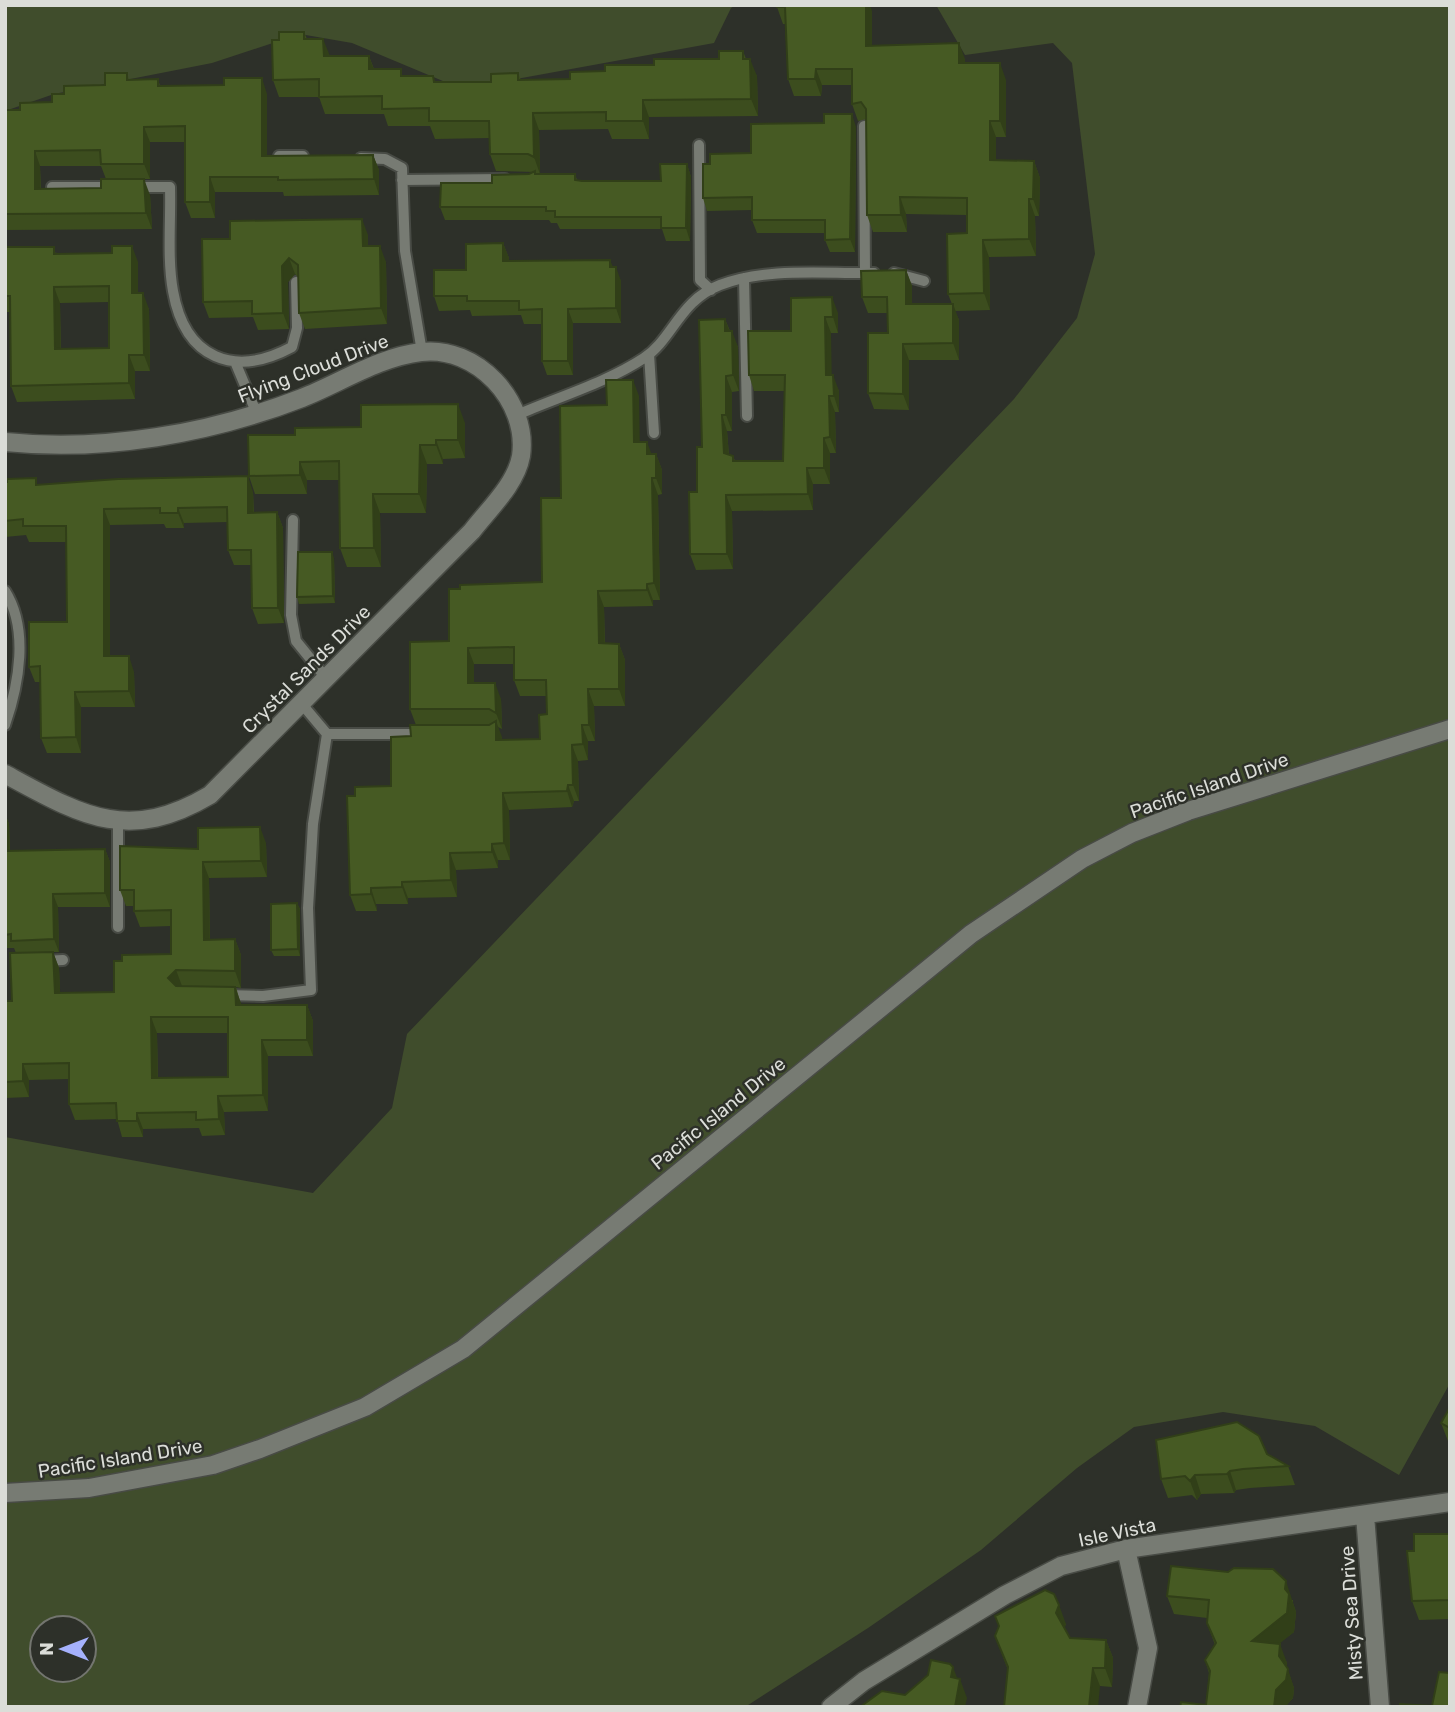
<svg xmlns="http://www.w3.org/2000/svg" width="1455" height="1712" font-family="Rubik,sans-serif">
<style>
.grass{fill:#404d2c;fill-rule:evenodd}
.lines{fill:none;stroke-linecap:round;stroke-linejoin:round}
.lane-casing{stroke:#484b45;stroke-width:14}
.street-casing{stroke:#484b45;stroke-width:21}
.secondary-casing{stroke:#484b45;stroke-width:21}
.lane{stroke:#777b73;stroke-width:10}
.street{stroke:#777b73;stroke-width:18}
.secondary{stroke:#777b73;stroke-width:18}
.wall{fill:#3c4d1e;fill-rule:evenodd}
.shaded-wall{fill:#313f18}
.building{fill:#465a23;stroke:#313f18;stroke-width:2;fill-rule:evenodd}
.labels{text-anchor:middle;stroke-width:5;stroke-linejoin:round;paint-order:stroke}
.street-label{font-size:19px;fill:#dbddd8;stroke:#2d3029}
</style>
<rect width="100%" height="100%" fill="#2d3029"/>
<!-- grass -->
<path class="grass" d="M5,5H736L731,8L714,43L462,89L352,43L300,34L212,63L54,94L5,111Z
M936,5H1450V1383L1399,1475L1315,1426L1223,1412L1134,1427L1077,1468L981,1550L868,1628L745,1707H5V1137L313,1193L392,1108L407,1034L1014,399L1077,318L1095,254L1072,63L1053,43L965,55ZM42,1628H84V1670H42Z"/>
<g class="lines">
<defs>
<path id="lane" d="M864,126L865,273
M699,145L700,280L711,290
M279,156H303
M361,158L385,159L402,168L405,251L422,352
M402,180L505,179
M52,187H115
M135,187H170C171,220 167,258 173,291C185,359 234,378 292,347L297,328L296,282
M894,273L924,281
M744,278L747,416
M649,354L654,433
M236,364L257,414
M517,415C558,397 606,383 644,358C672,340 680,300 720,285C767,267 825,274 874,273
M293,520L291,615L296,641L326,678
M5,591C29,629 19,684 5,725
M327,734H422
M118,820V927
M43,961L63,960
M226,995L263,996L311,990L308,908L313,824L327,734L301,703"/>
<path id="street" d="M1365,1515L1380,1707
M1126,1549L1148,1648L1137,1707
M831,1707L864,1681L1005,1595L1061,1566L1126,1549L1450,1502"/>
<path id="secondary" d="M5,442C105,452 209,434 302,398C340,383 379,357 421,352C476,345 529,401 521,456C516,484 489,509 472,531L210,795C127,844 81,815 5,774
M5,1493L89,1488L213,1465L260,1449L365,1407L463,1349L971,934L1082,859L1132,833L1188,811L1450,729"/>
</defs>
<!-- lane casing -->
<use href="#lane" class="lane-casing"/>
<!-- street casing -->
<use href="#street" class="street-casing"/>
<!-- secondary casing -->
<use href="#secondary" class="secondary-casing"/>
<!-- lane -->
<use href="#lane" class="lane"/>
<!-- street -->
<use href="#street" class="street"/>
<!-- secondary -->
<use href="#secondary" class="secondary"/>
</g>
<!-- wall -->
<path class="wall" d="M777,7L872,11V46L965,59V63L1006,80V137H996V161H1034L1040,178L1039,216H1035L1036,256L989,257L990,310L955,311L959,320V360H909V410L874,409L868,393L888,333V313H868L862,297L906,270L912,286V304H952L948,294L967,233V215L906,214L907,232H873L867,215L866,119L858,121L852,104V85H822L821,96H794L788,79L785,24H783Z
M304,32L307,39L330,56H369L374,69L404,76H433L435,82H491L518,73L521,80L570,79L605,71L654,65L719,59L743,51L746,59L757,76L758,116L649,117V139H612L608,129L539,130L540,174H575L577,180L661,181L687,164L691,177L690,241H666L662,229H560L557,223H551L549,220H445L440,207L492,183L529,174L535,172L496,171L490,154V138L435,139L430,126H388L384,114H325L319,97H279L273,80L279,40Z
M127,73L129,80L158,79L160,86L267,94V156L373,155L379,170V195L284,196L283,192H215V218H191L185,202V142H150V179H106L101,166H40L41,189L150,195L152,229L5,230V110H20L52,102L64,94L105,85Z
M856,127L855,252H830L825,240V233H757L752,220V210L707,211L703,198L710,164Z
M368,235V246L386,262L387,324L305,329L299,313L298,277L295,274L288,282L289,329L258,330L253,317L209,318L203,302L202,239Z
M503,243L509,258V261L613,267L621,281V323H573V375H547L542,361V324H524L521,315L472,316L470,310L439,311L434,296L466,270Z
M5,247L138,262V293L149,309L150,371H135V399L17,402L11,386L10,312H5ZM109,302V348L61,349L60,303Z
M791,298L838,313V333H831V375L839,391V412H835L836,453H830V484H813V510L732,511L733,569L696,570L690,554L702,447L725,319L730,331L738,347L739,391L732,392V431H727L729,455L733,456L735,461H783L785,391H754L749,375L791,331Z
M639,396V442L652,454H656L662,470V494L658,495L660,600H653V606L604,607L605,643L619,644L625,660V706H594L595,741H588V760L578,761L579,801H574L572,807L509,810L510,860H498V868L456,870L457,897L408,898V904H376L377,911H356L350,895L355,796L391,786L416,725L410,709L449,641L460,589L542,582L561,498L607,405ZM474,664H514V680L520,696H546L547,714L540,739L502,740L498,727L502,729L501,699L474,683Z
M465,423V458L443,459V464H427L426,513H380L381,567H347L340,548V480H307V494H255L249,476L295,435L361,427Z
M5,482L38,485L253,492L254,512H277L283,528L284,623L258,624L252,608L251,565H234L228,550V522L184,523V528H166L164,524L110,525V656L134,672L135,707H81V753H47L41,738L40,682H35L29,667L67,622L66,542H29L26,535L5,537Z
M334,558L335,603L299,604L297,597Z
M5,813L9,824L10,851L105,849L110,862V907H58L59,952H53L59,968L60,993L114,992L122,961L171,954V926L140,927L134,911V906H126L120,890L198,849L266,843L267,877L209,878L210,939H235L241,955V988L236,987L241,1005H307L313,1021V1056H268V1111L224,1112L225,1135L202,1136L199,1128L143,1129V1137H122L117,1119L75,1120L69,1104V1079L29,1080V1097L5,1098V1001H12L16,953L14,948H5ZM157,1033H228V1077L158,1078Z
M297,903L300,909V956H274L271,950Z
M1450,1407V1443L1448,1441L1441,1423Z
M1267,1454L1288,1466L1295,1485L1250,1488L1236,1490L1234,1493L1201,1494L1197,1500L1192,1495L1168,1498L1161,1479Z
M1450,1534V1619L1419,1620L1412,1601Z
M1167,1596L1293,1600V1603L1296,1612L1294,1632L1278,1644L1287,1663V1668L1294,1688L1293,1698L1285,1707H1180L1206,1705L1209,1673L1205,1660L1215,1645L1207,1623V1618L1174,1614Z
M995,1616L1066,1624L1064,1628L1070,1638L1106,1640L1113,1658L1112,1687L1100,1686L1008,1670L995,1636L999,1627Z"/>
<!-- shaded-wall -->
<path class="shaded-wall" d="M866,5H870L872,11V63L866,46Z
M323,39L330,56H324Z
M959,43L965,59V80L959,63Z
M369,56L375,73L369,69Z
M750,59L757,76L758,116L751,99Z
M1000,63L1006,80V137L1000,121Z
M816,69L822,85L821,96L815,79Z
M262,78L267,94V172L262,156Z
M643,100L649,117V139L643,121Z
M533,113L539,130L540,174L534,157Z
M852,114L856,127L855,252L850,239Z
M990,121L996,137V177L990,160Z
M144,127L150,142V179L144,164Z
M35,151L40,166L41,204L35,189Z
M373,155L379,170V195L374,179Z
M1034,161L1040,178L1039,216L1033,199Z
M687,164L691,177L690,241L686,228Z
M210,177L215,192V218L210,202Z
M144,179L150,195L152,229L146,213Z
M900,197L906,214L907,232L901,215Z
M1029,199L1035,216L1036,256L1029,239Z
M362,219L368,235V262L363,246Z
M983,240L989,257L990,310L984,293Z
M503,243L509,258V276L503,261Z
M132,246L138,262V309L132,293Z
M380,246L386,262L387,324L381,308Z
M289,258L295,274L288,282L289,329L283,313L282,266Z
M610,260L616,274V267L621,281V323L616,308Z
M906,270L912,286V320L906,304Z
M54,287L60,303L61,365L55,349Z
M143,293L149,309L150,371L144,355Z
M832,297L838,313V333L833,317Z
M953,304L959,320V360L953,343Z
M568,309L573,323V375L568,361Z
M825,317L831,333L832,391L826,375Z
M725,319L731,335L725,331Z
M732,331L738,347L739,391L733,375Z
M903,344L909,360V410L903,394Z
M129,355L135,371V399L129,383Z
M833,375L839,391V412L834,396Z
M726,376L732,392V431L726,415Z
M633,380L639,396L640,458L634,442Z
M829,396L835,412L836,453L830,437Z
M458,404L465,423V458L458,440Z
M722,415L727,431L730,469L724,453Z
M824,438L830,453V484L824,468Z
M436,440L443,459V464L436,445Z
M647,442L653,458L647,454Z
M420,445L427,464L426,513L419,494Z
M656,454L662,470V494L656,478Z
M300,462L307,480V494L300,475Z
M807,468L813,484V510L808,494Z
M248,476L253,492L254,528L248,513Z
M652,478L658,495L660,600L654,583Z
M373,494L380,513L381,567L374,548Z
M726,495L732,511L733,569L727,554Z
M178,508L184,523V528L178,513Z
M104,509L110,525V672L104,656Z
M277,512L283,528L284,623L278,608Z
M332,552L334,558L335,603L333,596Z
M647,584L653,600V606L647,590Z
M598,591L604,607L605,659L599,643Z
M619,644L625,660V706L619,689Z
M468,648L474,664V699L468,683Z
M129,656L134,672L135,707L129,691Z
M495,683L501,699L502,729L496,713Z
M588,689L594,706L595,741L589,725Z
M75,692L81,707V753L76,737Z
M496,721L502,737V757L496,740Z
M582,725L588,741V760L583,744Z
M572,745L578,761L579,801L573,785Z
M568,785L574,801L572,807L567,791Z
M503,793L509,810L510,860L504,843Z
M5,813L9,824L10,865L5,852Z
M260,827L266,843L267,877L261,861Z
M492,844L498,860V868L492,852Z
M105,849L110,862V907L105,893Z
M450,853L456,870L457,897L451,880Z
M203,862L209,878L210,956L204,940Z
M402,882L408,898V904L402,887Z
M371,888L376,904L377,911L371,894Z
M53,894L58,907L59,952L54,939Z
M297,903L300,909V956L298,949Z
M235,939L241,955V988L235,971Z
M53,952L59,968L61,1010L55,993Z
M176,970L182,986L174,994L168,978Z
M235,987L241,1003L242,1021L236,1005Z
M307,1005L313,1021V1056L307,1040Z
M151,1017L157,1033L158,1094L152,1078Z
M262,1040L268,1056V1111L263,1095Z
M23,1064L29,1080V1097L23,1081Z
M218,1096L224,1112L225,1135L219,1119Z
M137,1113L143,1129V1137L137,1121Z
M1230,1471L1236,1490L1234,1493L1227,1474Z
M1195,1475L1201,1494L1197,1500L1190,1481Z
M1286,1581L1296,1612L1294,1632L1259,1660L1252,1641L1285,1589Z
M1059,1605L1066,1624L1063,1632L1056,1613Z
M1106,1640L1113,1658L1112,1687L1105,1668Z
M1280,1644L1287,1663L1286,1675L1279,1656Z
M953,1667L959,1683L960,1679L967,1698L965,1707H955L951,1677Z
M1093,1668L1100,1686L1098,1707H1089Z
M1288,1669L1294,1688L1293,1698L1285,1707H1274L1276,1690Z"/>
<!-- building -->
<path class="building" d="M777,5H866V46L959,43V63H1000V121H990V160L1034,161L1033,199H1029V239L983,240L984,293L948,294L947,234L967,233V198L900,197L901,215H867L866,109L861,102L852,104V69H816L815,79H788L785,7H777Z
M279,32H304V39H323L324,56H369V69H401V76H433L434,82H491V74L518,73V80L570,79V72L605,71V65H654V59H719V51H743V59H750L751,99L643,100V121H606V112L533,113L534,157L528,154H490L489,121H429V108L382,109V96L319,97V79L273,80L272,40H279Z
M105,73H127V80L158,79V86L224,85V78H262V156L373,155L374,179L278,180V177H210V202H185V126L144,127V164H101L100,150L35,151V189L101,188V179H144L146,213L5,214V110H20V103L52,102V94H64V86L105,85Z
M824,114H852L850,239L825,240V220H752V197L703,198V164H710V154L751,153V124L824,123Z
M660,164H687L686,228H661V217H555V211H546V207H440L441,183H492V175L529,174L535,171V174H575V180L582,181H661Z
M362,219L363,246H380L381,308L299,313L298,265L289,258L282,266L283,313L252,314V301L203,302L202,239H230V221Z
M503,243V261L610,260V267H616V308L568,309V361H542V309L519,310V301H467V296H434V270H466V244Z
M112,246H132V293H143L144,355H129V383L11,386L10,296H5V247H54V254L112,253ZM109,286V348L55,349L54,287Z
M906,270V304H953V343L903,344V394L868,393V333H888L887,297H862L861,271Z
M832,297L833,317H825L826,375H833L834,396H829L830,437L824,438V468H807L808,494L726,495L727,554H690L689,492H697V447H702L699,320L725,319V331H732L733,375L726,376V415H722L724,453L733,456V461H783L785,375H749L748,331H791V298Z
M606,380H633L634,442H647V454H656V478H652L654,583L647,584V590L598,591L599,643L619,644V689H588L589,725H582L583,744L572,745L573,785H568L567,791L503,793L504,843L492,844V852L450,853L451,880L402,882V887L371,888V894L350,895L347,796H355V787L391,786V737L411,736L410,725H489L496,721V740L540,739L539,715L547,714L546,680H514V647L468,648V683H495L496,713L489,709H410V642L449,641V589H460V585L542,582L541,498H561L560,406L607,405Z
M458,404V440H436V445H420L419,494H373L374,548H340L339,461L300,462V475L249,476L248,435H295V428L361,427V405Z
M248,476V513L277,512L278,608H252L251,550H228L227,507L178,508V513H160V508L104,509V656H129V691L75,692L76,737L41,738L40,666L29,667V622H67L66,526H23V519L5,521V482H7V479L36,478V485L118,479Z
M298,552H332L333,596L297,597Z
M260,827L261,861L203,862L204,940L235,939V971L176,970L168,978L176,986L235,987L236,1005H307V1040H262L263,1095L218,1096L219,1119L196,1120V1112L137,1113V1121H117L116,1103L69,1104V1063L23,1064V1081L5,1082V1001H12L10,953L53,952L55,993L114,992V961H122V955L171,954V910L134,911V890H120V846L198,849V828ZM151,1017H228V1077L152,1078Z
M105,849V893L53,894L54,939L11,941V934L5,935V851Z
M297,903L298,949L271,950V904Z
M1450,1407V1428L1441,1423Z
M1237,1422L1259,1436L1267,1454L1288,1466L1243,1469L1230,1471L1227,1474L1195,1475L1190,1481L1185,1476L1161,1479L1156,1440Z
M1414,1534H1450V1600L1412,1601L1407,1551H1414Z
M1171,1566L1228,1572L1234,1568L1273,1569L1286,1581L1285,1589L1289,1594L1287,1613L1252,1641L1280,1644L1279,1656L1288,1669L1286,1680L1276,1690L1274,1707H1180L1181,1702L1206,1705L1210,1671L1205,1660L1216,1643L1207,1623L1209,1600L1167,1596Z
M1045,1590L1054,1594L1059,1605L1056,1613L1070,1638L1106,1640L1105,1668H1093L1089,1707H1004L1008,1667L995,1636L999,1626L995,1616Z
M931,1660L950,1664L953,1667L951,1677L960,1679L955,1707H860L882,1691L905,1695L928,1675Z
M1439,1672L1450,1673V1707H1400V1704L1432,1706Z"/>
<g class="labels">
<!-- street labels -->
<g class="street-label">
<text transform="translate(313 368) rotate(-21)" y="7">Flying Cloud Drive</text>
<text transform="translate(306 669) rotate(-45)" y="7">Crystal Sands Drive</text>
<text transform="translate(1209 785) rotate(-19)" y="7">Pacific Island Drive</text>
<text transform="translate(718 1113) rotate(-39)" y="7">Pacific Island Drive</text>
<text transform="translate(120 1458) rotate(-9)" y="7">Pacific Island Drive</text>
<text transform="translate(1117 1532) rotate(-12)" y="7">Isle Vista</text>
<text transform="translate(1351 1613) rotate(-94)" y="7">Misty Sea Drive</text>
</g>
</g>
<!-- border -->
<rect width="1455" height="1712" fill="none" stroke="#dbddd8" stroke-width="14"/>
<!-- north arrow -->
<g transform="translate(63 1649) rotate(270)"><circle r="33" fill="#2d3029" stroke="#73756f" stroke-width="2"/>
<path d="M0-5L12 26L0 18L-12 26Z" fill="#a5b1fc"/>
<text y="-10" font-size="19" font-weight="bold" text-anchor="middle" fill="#dbddd8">N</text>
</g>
</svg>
